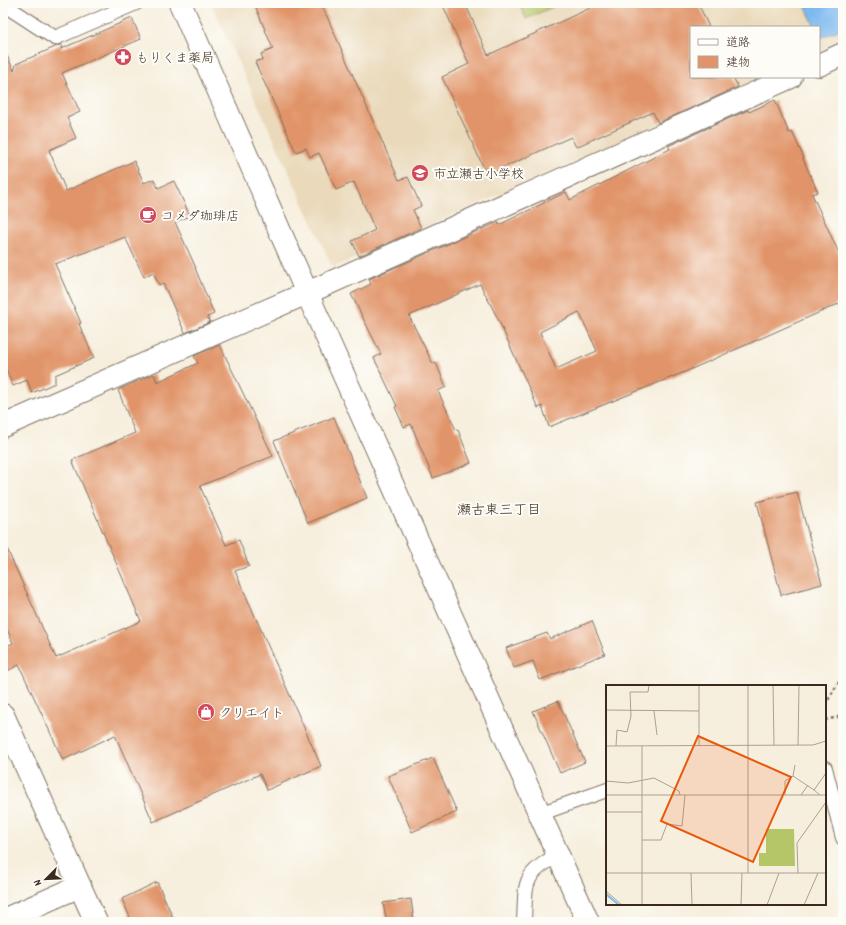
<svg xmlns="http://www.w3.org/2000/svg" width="846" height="925" font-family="Dekko,'Klee One',sans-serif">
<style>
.built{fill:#ead9ba}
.green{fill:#b5c669;stroke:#787844}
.water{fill:#7db9f0;stroke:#5c7287}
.building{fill:#e19469;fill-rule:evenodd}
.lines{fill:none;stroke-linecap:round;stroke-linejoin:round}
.service-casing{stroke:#7d6f61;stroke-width:16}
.minor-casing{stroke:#7d6f61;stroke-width:24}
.tertiary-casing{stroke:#7d6f61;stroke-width:24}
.path{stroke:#7d6f61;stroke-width:2.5;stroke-dasharray:3 3;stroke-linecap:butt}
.service{stroke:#fff;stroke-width:14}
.minor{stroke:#fff;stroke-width:22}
.tertiary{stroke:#fff;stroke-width:22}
.labels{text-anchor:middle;stroke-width:4;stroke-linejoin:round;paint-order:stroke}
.poi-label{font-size:13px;fill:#3b2a1e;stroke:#fdfcf7;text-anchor:start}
.neighbourhood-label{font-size:14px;fill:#3b2a1e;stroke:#fdfcf7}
.inset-river{fill:none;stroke:#7db9f0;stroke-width:2}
.inset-road{fill:none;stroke:#aca091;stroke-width:1}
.view{fill:#e8590c;fill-opacity:0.15;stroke:#e8590c;stroke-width:2}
.inset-edge{fill:none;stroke:#3b2a1e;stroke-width:2}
</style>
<rect width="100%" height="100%" fill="#fdfcf7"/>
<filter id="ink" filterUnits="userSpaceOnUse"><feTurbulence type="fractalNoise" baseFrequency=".025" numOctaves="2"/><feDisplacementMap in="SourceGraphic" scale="8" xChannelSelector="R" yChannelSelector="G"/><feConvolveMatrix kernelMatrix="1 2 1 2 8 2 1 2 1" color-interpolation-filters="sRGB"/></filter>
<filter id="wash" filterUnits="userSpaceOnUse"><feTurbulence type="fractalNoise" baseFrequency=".012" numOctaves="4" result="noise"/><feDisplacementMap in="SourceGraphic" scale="16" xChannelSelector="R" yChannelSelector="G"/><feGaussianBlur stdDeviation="0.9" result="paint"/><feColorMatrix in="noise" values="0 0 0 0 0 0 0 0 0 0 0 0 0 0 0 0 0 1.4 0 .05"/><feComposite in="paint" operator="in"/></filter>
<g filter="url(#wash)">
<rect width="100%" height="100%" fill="#f7efde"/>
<!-- built -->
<path class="built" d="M211,3H843V43L819,54V27H691V77H767L333,268Z"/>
<!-- green -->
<path class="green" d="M519,3H561L526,19Z"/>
<!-- water -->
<path class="water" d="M804,3H843V28L820,38L819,27H815Z"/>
<g id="blocks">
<!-- building -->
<path class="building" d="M254,3H321L399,180L408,177L421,206L413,210L421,228L359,256L352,241L375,230L354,182L336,190L319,153L310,157L306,148L296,152L255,62L263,59L261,54L273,49Z
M442,3H465L488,55L601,3H698L709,27H691V77H733L738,87L658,123L653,112L576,147L571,137L487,175L442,77L469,64Z
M132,18L141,39L62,73L80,112L67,118L76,138L49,150L66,191L134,161L144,183L154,179L158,188L174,181L190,216L175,222L196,268H195L214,314L207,317L210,322L185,333L163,283L159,285L153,272L144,277L125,237L55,264L81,323L79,324L94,358L55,375V383L32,393L27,380L13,386L3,363V47L14,71L16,64L62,44L61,49Z
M775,100L789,133L792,132L804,158L803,159L818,192L812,194L843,262V302L687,371L549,427L542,406L538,408L497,317L480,284L409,316L433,364L436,363L446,387L438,391L456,430H458L471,463L433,478L411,424L404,427L395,407L397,406L374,358L381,354L351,294L371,284L369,279L498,222L499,225L566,192L570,200L670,149L668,146L748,110L749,112ZM579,312L597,351L556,369L540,332Z
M220,345L273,456L200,486L226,545L239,540L249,566L235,571L321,766L267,790L260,774L153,822L115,735L63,760L19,665L3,673V648L13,643L3,620V540L56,658L141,621L72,460L135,433L118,390L154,374L157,382L198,363L194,356Z
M334,417L367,498L308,523L274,441Z
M797,492L822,584L781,595L757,502Z
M592,621L605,654L540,680L533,661L514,668L506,648L547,633L550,639Z
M558,701L585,762L560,773L533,711Z
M433,758L457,812L412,832L388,776Z
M157,882L175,922H132L122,899Z
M411,899L414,922H387L383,903Z"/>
</g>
</g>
<g filter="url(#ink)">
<use href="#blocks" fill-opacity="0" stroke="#7d6f61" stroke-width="1"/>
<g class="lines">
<defs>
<path id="service" d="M3,4L55,38L136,3
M825,768L843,838
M539,814L607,790
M524,922C526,884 521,875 558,855"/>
<path id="minor" d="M819,65L843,54
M3,426L307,293L791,77
M3,715L96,922
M3,920L80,886"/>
<path id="tertiary" d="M180,3L307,293L588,922"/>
</defs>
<!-- service casing -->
<use href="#service" class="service-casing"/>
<!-- minor casing -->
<use href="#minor" class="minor-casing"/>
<!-- tertiary casing -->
<use href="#tertiary" class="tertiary-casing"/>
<!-- path -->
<path class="path" d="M825,705L843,675
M825,720L843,716"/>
<!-- service -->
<use href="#service" class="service"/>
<!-- minor -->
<use href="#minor" class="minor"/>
<!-- tertiary -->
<use href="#tertiary" class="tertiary"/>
</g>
</g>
<!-- icons -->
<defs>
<symbol id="pharmacy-disc" viewBox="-11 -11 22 22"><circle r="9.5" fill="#d1495b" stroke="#fdfcf7"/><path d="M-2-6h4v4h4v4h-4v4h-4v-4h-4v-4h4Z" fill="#fff"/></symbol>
<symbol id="school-disc" viewBox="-11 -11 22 22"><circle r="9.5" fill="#d1495b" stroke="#fdfcf7"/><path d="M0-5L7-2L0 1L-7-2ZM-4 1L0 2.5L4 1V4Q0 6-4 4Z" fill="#fff"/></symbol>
<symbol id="cafe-disc" viewBox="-11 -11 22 22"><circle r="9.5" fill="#d1495b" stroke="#fdfcf7"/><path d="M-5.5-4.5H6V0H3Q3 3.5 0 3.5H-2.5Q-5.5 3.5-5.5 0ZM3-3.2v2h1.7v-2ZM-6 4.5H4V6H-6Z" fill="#fff"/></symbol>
<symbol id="shop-disc" viewBox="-11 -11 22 22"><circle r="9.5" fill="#d1495b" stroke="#fdfcf7"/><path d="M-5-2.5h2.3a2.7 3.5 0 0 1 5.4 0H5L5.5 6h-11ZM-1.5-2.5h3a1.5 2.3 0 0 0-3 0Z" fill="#fff"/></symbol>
</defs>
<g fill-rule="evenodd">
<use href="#pharmacy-disc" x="113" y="47" width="20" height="20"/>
<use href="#school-disc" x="410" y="163" width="20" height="20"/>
<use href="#cafe-disc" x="138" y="205" width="20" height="20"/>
<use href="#shop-disc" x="196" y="702" width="20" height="20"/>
</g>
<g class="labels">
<!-- poi labels -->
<g class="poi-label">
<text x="136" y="62">もりくま薬局</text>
<text x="433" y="178">市立瀬古小学校</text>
<text x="161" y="220">コメダ珈琲店</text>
<text x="219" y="717">クリエイト</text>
</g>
<!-- neighbourhood labels -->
<g class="neighbourhood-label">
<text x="499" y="514">瀬古東三丁目</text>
</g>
</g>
<!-- overview -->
<g transform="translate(606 685)">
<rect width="220" height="220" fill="#f7efde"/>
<path d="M160,144H188L189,181H153V168H160Z" fill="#b5c669"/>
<path class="inset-river" d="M0,209L13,220"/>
<path class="inset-road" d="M93,0V61M167,0L168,60M0,25L93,26M48,26L51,50M192,60L193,0M0,61L207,60L220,56M10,61L11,45L21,47L25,31L24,7H42L43,0M189,80L187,91L208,105M0,96L22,98L48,93L73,106L74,110M0,110H220M179,110V96L187,91M195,110L202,100M214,110L208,105L220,88M0,127H36M36,155H55L61,139L76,141L79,110M0,188H220M85,188L86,220M142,188V0M192,188L191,158L220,117M0,206L16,220M36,220V61M135,220L136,188M161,220L173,188M198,220L212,188"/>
<path class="view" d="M92,51L185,92L147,177L55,136Z"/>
<rect width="220" height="220" class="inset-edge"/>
</g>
<!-- margin -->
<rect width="846" height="925" fill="none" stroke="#fdfcf7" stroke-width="16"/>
<!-- legend -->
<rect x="690" y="26" width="130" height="52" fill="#fdfcf7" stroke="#afa8a0"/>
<rect x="698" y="39" width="20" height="6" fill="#ffffff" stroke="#afa8a0"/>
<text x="726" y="46" font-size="12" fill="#3b2a1e">道路</text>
<rect x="698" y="56" width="20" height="12" fill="#e19469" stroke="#afa8a0"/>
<text x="726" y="66" font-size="12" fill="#3b2a1e">建物</text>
<!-- north arrow -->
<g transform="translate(46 879) rotate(246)" stroke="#fdfcf7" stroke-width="3" paint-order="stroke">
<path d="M0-3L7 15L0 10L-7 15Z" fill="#3b2a1e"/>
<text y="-6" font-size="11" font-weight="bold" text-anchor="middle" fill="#3b2a1e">N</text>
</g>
</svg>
